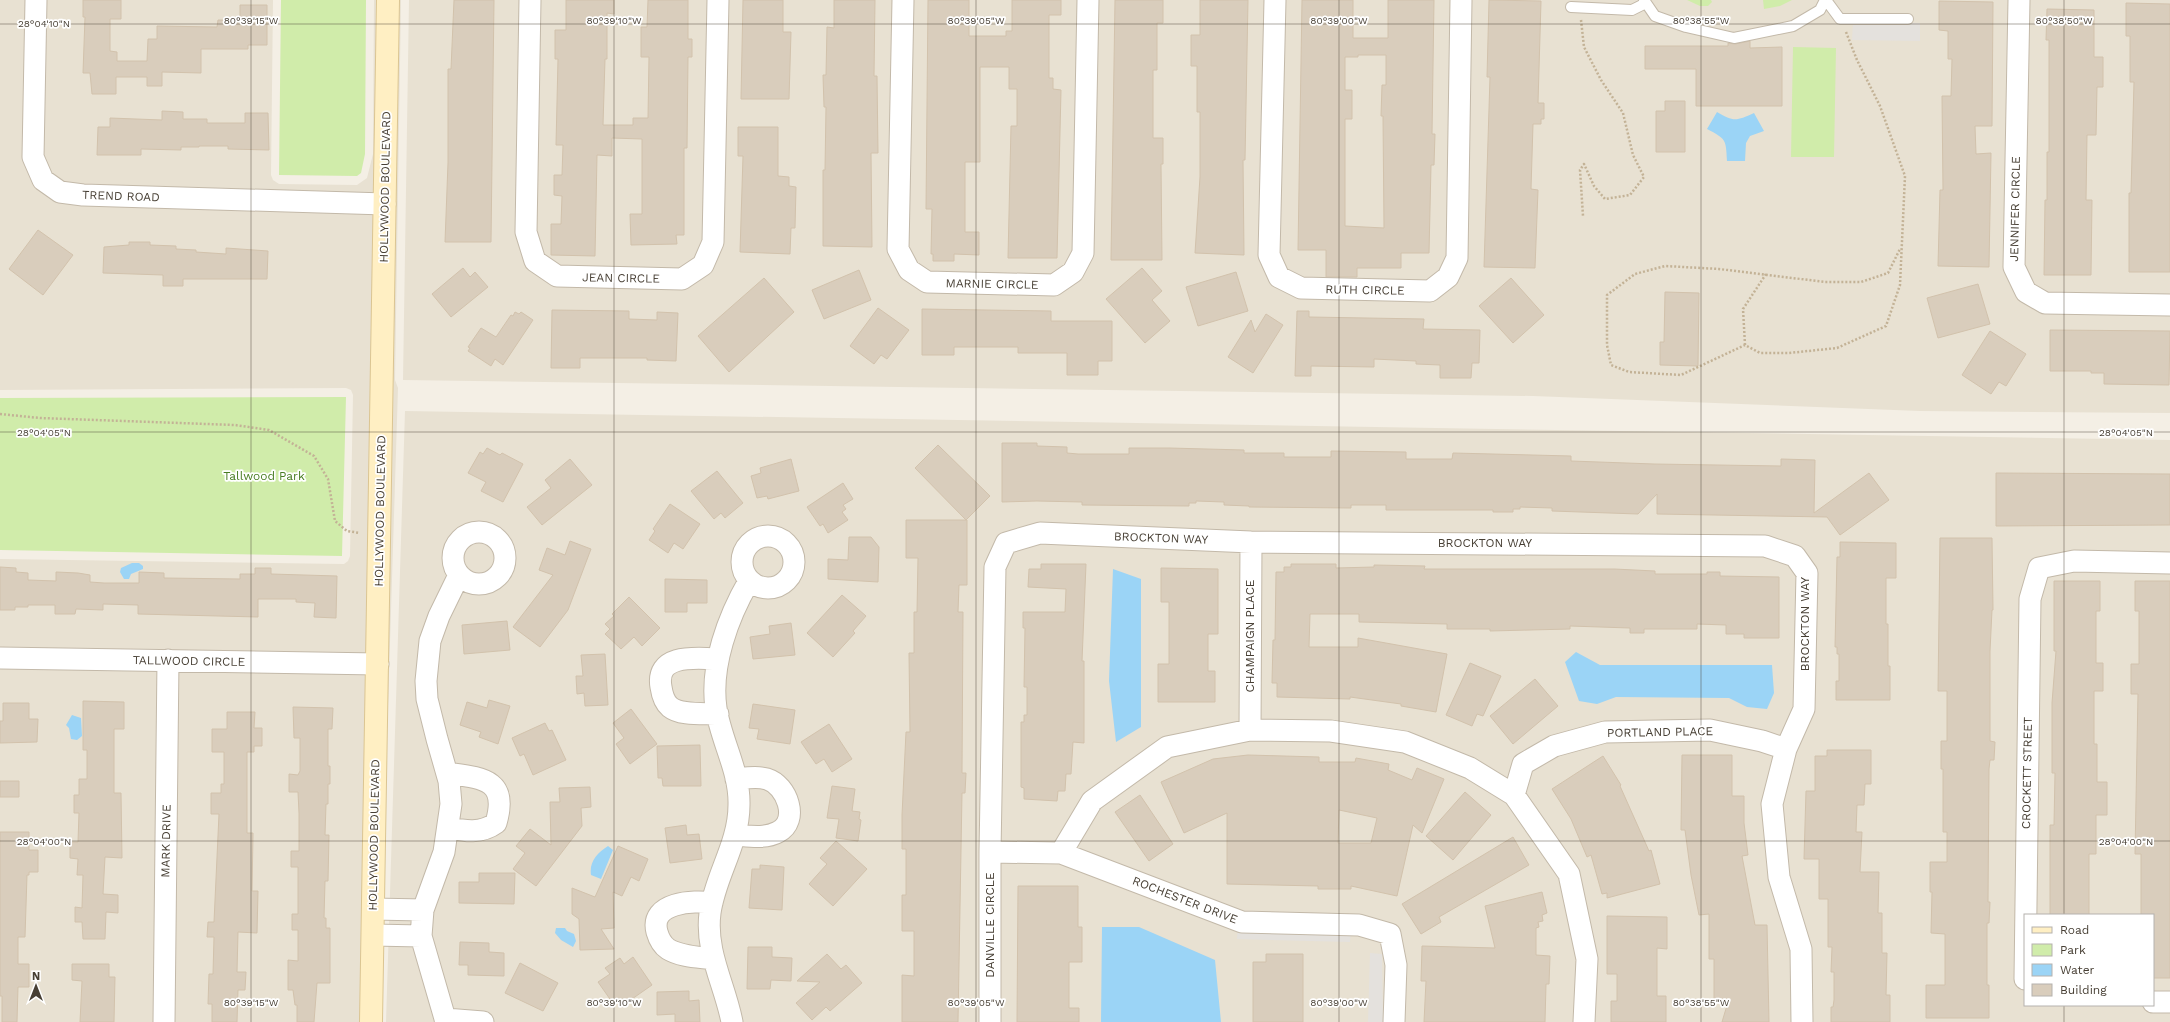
<svg xmlns="http://www.w3.org/2000/svg" width="2170" height="1022" font-family="'Work Sans',sans-serif">
<style>
.residential{fill:#e8e1d2;fill-rule:evenodd}
.green{fill:#d0ecaa}
.parking{fill:#e4e1dd}
.water{fill:#9bd4f6}
.building{fill:#d9cdbc;stroke:#d2c2ac;fill-rule:evenodd}
.lines{fill:none;stroke-linecap:round;stroke-linejoin:round}
.lane-casing{stroke:#c3b9a9;stroke-width:12}
.street-casing{stroke:#c3b9a9;stroke-width:23}
.secondary-casing{stroke:#dbc592;stroke-width:24}
.path{stroke:#c3b296;stroke-width:2.5;stroke-dasharray:2 2;stroke-linecap:butt}
.lane{stroke:#fff;stroke-width:10}
.street{stroke:#fff;stroke-width:21}
.secondary{stroke:#ffefc3;stroke-width:22}
.ticks{fill:none;stroke:#473f34;stroke-width:1;stroke-opacity:0.45}
.labels{text-anchor:middle;stroke-width:3.5;stroke-linejoin:round;paint-order:stroke}
.street-label{font-size:12px;fill:#473f34;stroke:#fff}
.park-label{font-size:12px;fill:#487d22;stroke:#fff}
.ticks-label{font-size:10px;text-anchor:middle;fill:#473f34;stroke:#fff;stroke-width:3.5;stroke-linejoin:round;paint-order:stroke}
</style>
<rect width="100%" height="100%" fill="#f4efe5"/>
<!-- residential -->
<path class="residential" d="M0,0H273L271,175L273,180L279,184L357,185L367,178L373,154L374,0H378L361,1022H0V559L344,564L348,561L350,556L353,395L351,390L346,388L0,390Z
M397,0H401L395,380L398,388L382,897Z
M409,0H2170V413L1920,411L1533,396L403,380Z
M405,411L2170,440V1022H386ZM2025,915H2153V1005H2025Z"/>
<!-- green -->
<path class="green" d="M281,0H366L365,154L361,173L357,176L279,175Z
M1687,0H1711L1712,2L1708,6H1700Z
M1763,0H1792L1780,6L1764,9Z
M1793,47L1836,48L1834,157H1791Z
M346,397L342,556L0,550V398Z"/>
<!-- parking -->
<path class="parking" d="M1853,21L1920,23V41L1852,40Z
M1238,925L1351,928L1350,942L1237,939Z
M1370,953L1382,954L1383,1022H1368Z"/>
<!-- water -->
<path class="water" d="M1717,112C1734,122 1736,121 1754,113L1764,131L1750,136L1746,143L1745,161H1727C1726,139 1726,139 1707,129Z
M132,563H139L143,566V569L131,574L129,579H124L120,572L121,568Z
M1113,569L1141,579V727L1116,742L1109,681Z
M1576,652L1600,665H1772L1774,693L1767,709L1747,707L1729,698L1616,697L1597,704L1579,701L1565,662Z
M72,715L81,718L82,736L77,740L71,739L69,728L66,725Z
M608,846L613,850L601,879L591,875C589,862 597,853 608,846Z
M1102,927H1139L1215,960L1221,1022H1101Z
M556,928H565L567,931L574,934L576,941L573,947L561,940L555,933Z"/>
<!-- building -->
<path class="building" d="M83,0H121V19H110V51L117,52V61H147L148,39H157V26L217,27L218,20H240V5H267V45H248V49H201V73L162,72V86H147V77H116V94H92L90,73H83L85,17H83Z
M454,0H494L491,242H445L448,163V69H451Z
M566,0H614V14L607,13V59H605L603,125H633V118H648L649,57H641V27H647L648,0H688V39H692V57H688L687,148H684V235H676L677,244L631,245L630,214H642V139L612,138V156L597,155L595,256L551,255V224H561L562,196L554,195V175H562L563,145H556L558,59H555V30H566Z
M743,0H783V32H791L789,99H741Z
M834,0H875L874,76H877L878,153H871L872,247L823,246V170H825L826,107H824L823,75H826L827,27L834,28Z
M928,0H969V36H1006V31H1012V0H1061V15H1049V78H1053V89L1061,90L1057,258H1008L1011,126H1017V89H1009V67H980V162H965V232H979V255L954,254V261H933V254H931L932,209H926Z
M1115,0H1163V23H1157V70H1153V138H1163V164H1161L1162,260H1111Z
M1200,0H1248L1245,160H1243L1244,255L1195,253L1200,177V112H1197V66H1191V35H1200Z
M1302,0H1353V38H1388V0H1434L1432,134H1435L1434,165H1431L1429,253H1401V268H1357V277H1326V250H1298ZM1358,55H1386V85H1382L1381,116H1383L1384,228L1345,226V119H1352V90H1345V57H1358Z
M1489,0L1541,1L1538,103H1544V119H1541V124H1533L1531,189L1538,190L1535,268L1484,267L1490,77H1487Z
M1939,1L1993,2L1992,126H1975L1976,154L1991,153L1989,267L1938,266L1940,190H1943L1942,96H1951L1952,59H1948V31L1939,30Z
M2126,3L2170,4V272H2129V193H2131L2134,82H2130V36H2126Z
M2047,9L2094,10V57H2103V87H2097L2096,135H2087L2086,200H2092L2091,275H2044L2045,200H2047V152H2049V40H2046Z
M1750,41V48L1782,47V106H1696V69H1645V46H1728V43L1735,44Z
M1665,101H1685V152H1656V111H1665Z
M162,111L183,112V119H207V123H245V113H268L269,150L228,149V146H199V147H181V150L141,149V155H97L98,127H110V118L162,120Z
M738,127H778V176L789,177V186L796,187L795,228H791L790,254L740,252L743,156H738Z
M38,230L73,255L43,295L9,269Z
M129,242H150V245L176,246V249L196,250V252L226,254V248L268,251L267,279H183V286H163V275L103,273L104,247L129,245Z
M463,268L470,277L475,272L488,287L451,317L432,294Z
M1142,268L1162,291L1152,300L1170,321L1145,343L1106,299Z
M859,270L871,300L824,319L812,290Z
M1236,272L1248,311L1198,326L1186,287Z
M764,278L794,312L729,372L698,336Z
M1511,278L1544,315L1513,343L1479,306Z
M1978,284L1990,324L1938,338L1927,298Z
M1665,292L1699,293L1698,366L1660,365V342H1664Z
M878,308L909,330L887,359L881,355L874,364L850,346Z
M922,309L1051,311V321H1112V361H1098V375H1067V353H1018V347H954V355H922Z
M552,310L629,311V319L657,320V312L678,313L676,361L647,360V358H580V368H551Z
M1297,311H1309V317L1424,319L1423,329L1480,330L1479,363H1472L1471,378H1440V365L1416,364V361L1374,359V367L1311,366V376H1295Z
M515,312L519,314L521,312L533,320L503,365L495,359L491,366L468,351L470,348L468,347L481,328L496,337L511,315L513,316Z
M1266,314L1283,325L1253,373L1228,357L1251,320L1255,332Z
M2050,330L2170,331L2169,385L2104,384V373H2091V371H2050Z
M1990,331L2026,354L2006,386L1999,382L1991,394L1962,375Z
M1002,443H1037V446L1067,447V453L1078,454H1129V448H1169L1244,450V453H1284V457H1331V451L1406,452V459H1452L1453,453L1571,456V461L1654,464L1781,466V459L1815,460L1814,513L1869,473L1889,500L1840,535L1827,517L1657,514V494L1638,514L1552,511V508L1520,507V509H1513V512H1493V510H1386V505H1351V508L1249,507V506L1224,505V502L1196,501V503H1189V506L1082,505V502L1037,501L1002,502Z
M938,445L990,496L966,520L915,468Z
M487,448L500,455L502,453L523,464L503,502L481,491L486,482L468,473L480,452L483,454Z
M570,459L592,485L542,525L527,507L551,488L545,480Z
M791,459L799,491L768,499L767,496L757,498L751,476L761,473L760,468Z
M717,471L743,503L725,518L721,513L714,519L691,491Z
M1996,473L2170,474V525L1996,526Z
M843,483L853,499L843,505L846,509L842,512L848,520L828,533L823,524L820,526L807,507Z
M670,504L700,524L683,549L674,543L668,553L649,540L655,531L653,529Z
M906,520H967V585H959L958,612H963L962,773H966L965,793H962L958,1022H902V975L914,976V931H902V895H906V849H902V815L906,732H910L909,653H914V612H917L918,558H906Z
M849,537H871L879,547L878,582L828,579V559L848,560Z
M1940,538H1992L1993,610H1992L1990,651V741L1995,742L1994,760H1990L1989,769L1988,902H1990L1989,923H1987V985H1989V1018H1926V985H1945V934L1931,933L1932,892H1930V862H1947V832H1943V769H1941V741H1947V691H1938Z
M570,541L591,549L568,610L540,647L513,627L553,575L539,570L547,548L565,555Z
M1840,542L1896,543V578H1886V624H1888V666H1890V700H1836V681H1839V654H1837V647H1835L1837,557H1840Z
M1041,564H1086L1082,661H1084V743L1073,742L1071,774H1066L1065,791H1058L1057,801L1024,799V788L1021,787V722H1024V715H1027V687H1024L1025,628H1023V612H1065L1066,589L1028,587L1029,569H1041Z
M1291,564H1336V568L1374,567V565L1425,566L1424,569H1614L1655,571V574H1707V572H1720V576L1779,577V638H1744V634H1726V625L1697,624V629H1644V633H1630V628L1570,626V629L1490,631V629H1447V624L1359,622V614H1310L1309,647H1358V638L1447,654L1436,712L1401,706V704L1350,697V699L1277,697V683H1272L1273,640H1275L1276,572H1284V567H1291Z
M0,567L16,568V572L28,573V580L56,581V572L78,573L90,575V582L104,583H139V572L164,573V578L240,579V574H255V568H271V574L337,576L336,618L314,617L315,603L296,602V599H258V617L138,614V605L103,604V610L76,609L75,614H55V605H28V607H15V610H0Z
M1161,568L1218,569V634H1208V671H1215V702H1158V664H1169V602H1161Z
M665,579L707,580V603H687V612H665Z
M2054,581H2100V611H2096V663H2103V691H2094V744H2097V782H2107V815H2096V854H2089V915H2050V825H2054L2055,773H2052V703L2056,651H2054Z
M2135,581H2170V978H2153V915H2141V854H2135L2138,694H2131V664H2139V611H2135Z
M842,595L866,616L853,631L855,633L833,657L807,633Z
M629,597L660,628L642,646L634,637L621,649L605,634L610,629L605,624L614,616L612,614Z
M507,621L510,650L464,654L462,625Z
M791,623L795,655L753,659L750,637L770,634L769,626Z
M605,654L608,705L585,706L584,693L577,694L576,676H583L581,655Z
M1470,663L1501,676L1483,716L1477,714L1472,726L1446,715Z
M1535,679L1558,706L1513,744L1490,716Z
M489,700L510,706L498,744L479,737L481,732L460,725L467,702L487,708Z
M83,701L124,702V729H114V793H121L122,858L105,857L103,894L118,895V913L106,912L105,939H83L82,922H75V907L82,908L83,875H77L78,859L70,858V842H78L79,813H74V795H79V779H87V750H83Z
M3,703H29V719H38L37,742L0,743V721H3Z
M753,704L795,710L790,744L757,739L759,729L749,728Z
M293,707L333,708L332,729H328V766H330V784H328V804H326L325,835H329L328,881H325L324,918H326V928H330V983H317L314,1022H297V1005H295L293,990H288V960L298,961V930H292V914H298V867H291V851H299V813L298,792H289V774L298,775L300,771V738H294Z
M631,709L657,744L630,764L616,744L624,738L613,723Z
M227,712H255L254,728H262V746H254V752H247V833H253L252,891H258L257,933L238,932L237,972H246L245,990H238L237,1022H212V1004H208L209,974H213L214,937H207L208,922H214L219,814H211V793H221V784H224V752H212V729H227Z
M545,723L549,731L552,730L566,760L533,775L524,754L520,756L512,738Z
M829,724L852,759L832,772L824,759L816,764L801,742Z
M700,745L701,786H663L662,778H658L657,746Z
M1827,750H1871V784H1865L1864,805H1857L1856,832H1862L1860,872H1879L1878,913H1882V953H1887L1886,995H1890V1022H1831V1007H1833L1834,1000V972H1831L1832,947H1828V899H1819V859H1804L1806,791H1815V756H1827Z
M1248,755L1319,757V762H1355L1356,758L1389,764L1388,770L1412,780L1417,768L1444,779L1422,833L1413,825L1397,896L1351,886V889H1318V886L1227,884V813L1184,833L1161,782L1213,759ZM1339,810L1377,818L1371,843H1338Z
M1682,755H1732V796H1744V823L1748,855L1742,856L1755,925H1767L1769,1022H1722L1728,1002H1714V959H1709V914L1699,915L1691,875L1685,830H1681Z
M1603,756L1621,785L1620,786L1649,851L1651,850L1660,884L1607,898V893L1602,894L1591,855L1587,857L1571,819L1552,789Z
M0,781H19V797H0Z
M832,786L855,789L852,811L860,812L859,819L861,820L858,841L836,838L839,819L827,818Z
M590,787L591,807L581,808L582,826L536,886L513,869L525,853L516,846L530,829L551,845L550,802H560L559,788Z
M1465,792L1491,815L1453,860L1426,836Z
M1140,795L1173,844L1149,861L1115,812Z
M686,825L687,835L699,834L702,859L670,863L665,828Z
M0,832H29V850H38V872H29V875H27L25,937H18V964H29V987H18L17,1022H2V996H0Z
M1513,837L1529,865L1439,917L1441,922L1421,934L1402,904Z
M836,841L867,869L833,906L809,884L827,864L820,858Z
M618,846L648,859L639,881L631,877L622,896L613,892L614,928L601,929L614,949L580,950L579,919L572,914V888L595,897Z
M760,865L784,867L782,910L749,908L752,869H760Z
M479,873H515L514,904L459,903V882H479Z
M1018,886H1078V927H1082V962H1069V1008H1079V1022H1017Z
M1542,892L1547,913L1542,915L1543,921L1538,922L1539,927L1536,928V955L1550,956L1549,984H1546L1545,1022H1424L1426,981H1421L1422,946L1495,948L1485,906Z
M1607,916L1667,917V949L1657,948V996H1666V1022H1611V1001H1617V974H1607Z
M460,942L489,943V952L504,953V976L468,975V965H459Z
M748,947H772V957L792,958L791,981L771,980L770,989H747Z
M827,954L841,969L846,965L862,983L830,1011L826,1007L812,1020L796,1003L820,982L797,981Z
M1266,954H1303V1022H1253V962H1266Z
M633,957L652,985L622,1006L616,998L612,1002L598,982L610,974L605,968L620,958L624,964Z
M520,963L558,983L543,1011L505,993Z
M72,964H109V977H115L114,1022H80L82,981L72,980Z
M689,991V1001L699,1000L700,1022H675V1014L657,1015V992Z"/>
<g class="lines">
<defs>
<path id="lane" d="M1644,0L1655,16L1686,27L1734,38L1793,26L1820,10L1825,0
M1826,0L1840,19H1908
M1571,7L1632,10L1646,3"/>
<path id="street" d="M36,0L33,157L43,180L60,192L83,195L385,204
M530,0L526,232L535,261L557,276L682,279L703,265L713,242L718,0
M903,0L898,249L909,270L927,282L1054,285L1073,272L1083,253L1088,0
M1275,0L1269,255L1279,277L1301,288L1430,291L1448,277L1457,258L1461,0
M2019,0L2014,267L2026,292L2045,303L2170,305
M453 558a26 26 0 1 1 52 0a26 26 0 1 1-52 0Z
M742 562a26 26 0 1 1 52 0a26 26 0 1 1-52 0Z
M0,658L378,664
M718,714C704,713 681,716 670,707C664,702 662,694 661,687C655,653 697,658 718,659
M1250,730L1251,542
M447,773C482,778 509,779 496,823C481,834 465,831 448,828
M1514,795L1523,764L1554,746L1605,732L1710,730L1762,741L1786,749
M735,835C749,836 765,839 778,832C800,821 787,785 767,779C758,776 746,778 736,779
M990,852L1061,853L1242,922L1359,925L1390,934L1396,965L1394,1022
M1061,853L1092,801L1167,747L1250,730L1331,731L1405,742L1470,768L1514,795L1569,874L1587,959L1584,1022
M712,903C694,900 649,902 657,932C659,939 662,945 668,949C681,957 699,957 713,959
M373,909L423,910
M373,935L421,936
M2025,979L2030,599L2039,568L2074,561L2170,563
M2153,1002H2170
M445,1019L483,1022
M164,1022L168,660
M446,1022L421,936L423,910L444,852L451,804L449,781L437,739L427,699L426,681L430,641L439,616L459,575
M732,1022C725,985 705,952 710,913C715,876 739,844 739,805C740,771 721,741 716,708C710,666 728,617 749,581
M990,1022V852L995,567L1006,543L1040,533L1251,542L1765,546L1795,556L1807,573L1804,709L1786,749L1772,804L1779,877L1801,949L1802,1022"/>
<path id="secondary" d="M371,1022L388,0"/>
</defs>
<!-- lane casing -->
<use href="#lane" class="lane-casing"/>
<!-- street casing -->
<use href="#street" class="street-casing"/>
<!-- secondary casing -->
<use href="#secondary" class="secondary-casing"/>
<!-- path -->
<path class="path" d="M1581,20L1584,47L1601,80L1623,113L1633,155L1644,177L1630,195L1605,199L1594,186L1584,164L1580,170L1583,216
M1846,32L1857,60L1880,106L1905,176L1900,285L1886,326L1837,348L1789,353H1760L1745,345L1681,375L1629,372L1611,365L1607,345V295L1635,274L1665,266L1719,269L1825,282H1861L1888,273L1900,249
M1745,345L1743,309L1766,274
M0,414L40,418L235,425L269,430L314,456L328,479L335,521L347,531L360,533"/>
<!-- lane -->
<use href="#lane" class="lane"/>
<!-- street -->
<use href="#street" class="street"/>
<!-- secondary -->
<use href="#secondary" class="secondary"/>
</g>
<!-- ticks -->
<path class="ticks" d="M251,0V1022M614,0V1022M976,0V1022M1339,0V1022M1701,0V1022M2064,0V915M0,24H2170M0,432H2170M0,841H2170M2064,1005V1022"/>
<g class="labels">
<!-- street labels -->
<g class="street-label">
<text transform="translate(385 187) rotate(-89)" y="4">HOLLYWOOD BOULEVARD</text>
<text transform="translate(121 196) rotate(2)" y="4">TREND ROAD</text>
<text transform="translate(2015 209) rotate(-89)" y="4">JENNIFER CIRCLE</text>
<text transform="translate(621 278) rotate(1)" y="4">JEAN CIRCLE</text>
<text transform="translate(992 284) rotate(1)" y="4">MARNIE CIRCLE</text>
<text transform="translate(1365 290) rotate(1)" y="4">RUTH CIRCLE</text>
<text transform="translate(380 511) rotate(-89)" y="4">HOLLYWOOD BOULEVARD</text>
<text transform="translate(1161 538) rotate(2)" y="4">BROCKTON WAY</text>
<text x="1485" y="547">BROCKTON WAY</text>
<text transform="translate(1805 624) rotate(-90)" y="4">BROCKTON WAY</text>
<text transform="translate(1250 636) rotate(-90)" y="4">CHAMPAIGN PLACE</text>
<text transform="translate(189 661) rotate(1)" y="4">TALLWOOD CIRCLE</text>
<text transform="translate(1660 732) rotate(-1)" y="4">PORTLAND PLACE</text>
<text transform="translate(2027 773) rotate(-89)" y="4">CROCKETT STREET</text>
<text transform="translate(374 835) rotate(-89)" y="4">HOLLYWOOD BOULEVARD</text>
<text transform="translate(166 841) rotate(-89)" y="4">MARK DRIVE</text>
<text transform="translate(1185 900) rotate(21)" y="4">ROCHESTER DRIVE</text>
<text transform="translate(990 925) rotate(-90)" y="4">DANVILLE CIRCLE</text>
</g>
<!-- park labels -->
<g class="park-label">
<text x="264" y="480">Tallwood Park</text>
</g>
</g>
<g class="ticks-label">
<text x="251" y="24">80°39'15"W</text>
<text x="614" y="24">80°39'10"W</text>
<text x="976" y="24">80°39'05"W</text>
<text x="1339" y="24">80°39'00"W</text>
<text x="1701" y="24">80°38'55"W</text>
<text x="2064" y="24">80°38'50"W</text>
<text x="44" y="27">28°04'10"N</text>
<text x="44" y="436">28°04'05"N</text>
<text x="2126" y="436">28°04'05"N</text>
<text x="44" y="845">28°04'00"N</text>
<text x="2126" y="845">28°04'00"N</text>
<text x="251" y="1006">80°39'15"W</text>
<text x="614" y="1006">80°39'10"W</text>
<text x="976" y="1006">80°39'05"W</text>
<text x="1339" y="1006">80°39'00"W</text>
<text x="1701" y="1006">80°38'55"W</text>
</g>
<!-- legend -->
<rect x="2024" y="914" width="130" height="92" fill="#ffffff" stroke="#b5b2ae"/>
<rect x="2032" y="927" width="20" height="6" fill="#ffefc3" stroke="#b5b2ae"/>
<text x="2060" y="934" font-size="12" fill="#473f34">Road</text>
<rect x="2032" y="944" width="20" height="12" fill="#d0ecaa" stroke="#b5b2ae"/>
<text x="2060" y="954" font-size="12" fill="#473f34">Park</text>
<rect x="2032" y="964" width="20" height="12" fill="#9bd4f6" stroke="#b5b2ae"/>
<text x="2060" y="974" font-size="12" fill="#473f34">Water</text>
<rect x="2032" y="984" width="20" height="12" fill="#d9cdbc" stroke="#b5b2ae"/>
<text x="2060" y="994" font-size="12" fill="#473f34">Building</text>
<!-- north arrow -->
<g transform="translate(36 986)" stroke="#ffffff" stroke-width="3" paint-order="stroke">
<path d="M0-3L7 15L0 10L-7 15Z" fill="#473f34"/>
<text y="-6" font-size="11" font-weight="bold" text-anchor="middle" fill="#473f34">N</text>
</g>
</svg>
